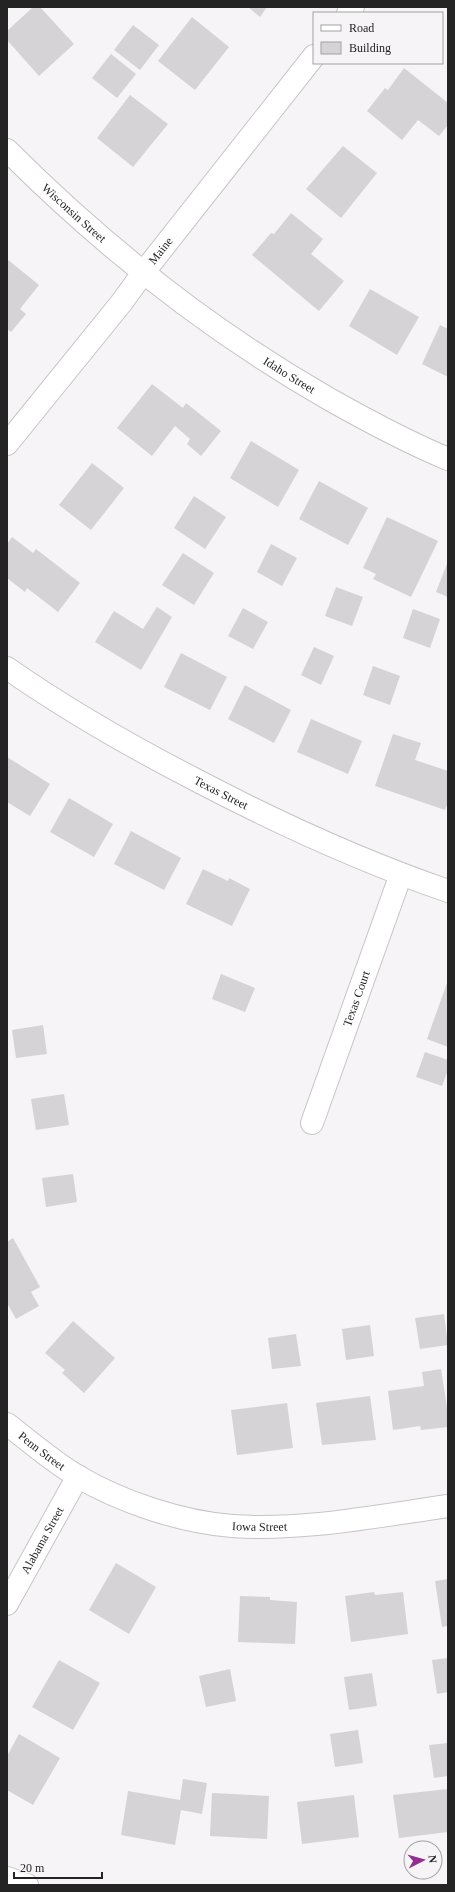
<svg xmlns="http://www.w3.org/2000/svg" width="455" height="1892" font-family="Georgia,serif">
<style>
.building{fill:#d5d3d5}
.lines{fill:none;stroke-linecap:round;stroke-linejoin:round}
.street-casing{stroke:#c7c4c6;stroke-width:24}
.street{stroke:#fff;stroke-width:22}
.labels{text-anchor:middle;stroke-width:3;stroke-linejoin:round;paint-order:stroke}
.street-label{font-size:12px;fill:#252425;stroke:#f6f4f6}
</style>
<rect width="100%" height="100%" fill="#f6f4f6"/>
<!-- building -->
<path class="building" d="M33,7H40L74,44L39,76L7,40V31Z
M248,7H267L260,17Z
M192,17L229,47L195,90L158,61Z
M133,25L159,45L140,70L114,50Z
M111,54L136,74L117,98L92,78Z
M404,68L448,103V125L439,136L418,120L402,140L367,111L385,88L388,90Z
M130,95L168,124L133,167L97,138Z
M343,146L377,173L341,218L306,189Z
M291,213L323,239L311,254L344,281L319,311L252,255L271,233L274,234Z
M7,259L39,285L20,309L26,314L11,332L7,329Z
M370,289L419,317L397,355L349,326Z
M440,325L448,329V377L422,364Z
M152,384L183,408L186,403L221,431L201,456L187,444L190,439L175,426L152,456L117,428Z
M251,441L299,470L278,507L230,478Z
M92,463L124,488L91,530L59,505Z
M319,481L368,508L348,545L299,519Z
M194,496L226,517L205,549L174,528Z
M387,517L438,541L411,597L373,579L376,574L363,568Z
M12,537L33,553L36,549L80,583L58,612L27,588L25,592L7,578V544Z
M271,544L297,558L282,586L257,572Z
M183,553L214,573L194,605L162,585Z
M448,561V597L436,592Z
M336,587L363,597L352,626L325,616Z
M157,607L172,617L141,670L95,642L114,611L143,629Z
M243,608L268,622L253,649L228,636Z
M413,609L440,619L430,648L403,638Z
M314,647L334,656L321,685L301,675Z
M181,653L227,677L210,710L164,687Z
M373,666L400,676L390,705L363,695Z
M245,685L291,710L274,743L228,719Z
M311,719L362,741L348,774L297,752Z
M393,734L421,743L415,760L448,771V802L445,810L375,786Z
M7,757L50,784L30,816L7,802Z
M69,798L113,824L94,857L50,832Z
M131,831L181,858L164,890L114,864Z
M203,869L228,881L229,878L250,889L232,926L186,904Z
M221,974L255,988L245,1012L212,999Z
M448,980V1047L427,1039Z
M43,1025L47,1054L16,1058L12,1030Z
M425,1052L448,1060V1070L442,1086L416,1077Z
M64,1094L69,1125L36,1130L31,1099Z
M73,1174L77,1202L46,1207L42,1178Z
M13,1238L40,1287L31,1292L39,1306L16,1319L7,1303V1242Z
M444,1314L448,1345L420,1349L415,1318Z
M73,1321L115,1358L84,1393L62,1373L65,1370L45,1353Z
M370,1325L374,1356L346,1360L342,1329Z
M296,1334L301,1366L272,1369L268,1338Z
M441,1369L448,1414V1427L421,1430L420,1426L393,1430L388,1391L424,1386L422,1372Z
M370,1396L376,1440L322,1445L316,1403Z
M287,1403L293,1448L237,1455L231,1410Z
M116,1563L156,1587L129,1634L89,1610Z
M448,1579V1626L442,1627L435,1581Z
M374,1592L375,1595L403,1592L408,1634L351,1642L345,1596Z
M240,1596L270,1597V1600L297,1602L295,1644L238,1642Z
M448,1658V1692L437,1694L432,1660Z
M59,1660L100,1683L73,1730L32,1707Z
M230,1669L236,1701L206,1707L199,1676Z
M372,1673L377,1706L349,1710L344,1677Z
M358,1730L363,1763L335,1767L330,1734Z
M19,1734L60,1758L33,1805L7,1790V1756Z
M448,1743V1776L434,1778L429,1745Z
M183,1779L207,1783L202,1814L181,1810L175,1845L121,1835L128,1791L180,1800Z
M448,1789V1832L399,1838L393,1795Z
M212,1793L269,1796L267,1839L210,1836Z
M354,1795L359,1837L302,1844L297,1802Z"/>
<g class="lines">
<defs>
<g id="street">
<path d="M348,13L353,7"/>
<path id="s1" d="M7,150C104,247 210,331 329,399C368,421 407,442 448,459"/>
<path id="s2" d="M7,444L122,302L143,273L314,56"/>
<path id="s3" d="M7,668C67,710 132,747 196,780C278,823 361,861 448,891"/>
<path id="s4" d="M312,1123L401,874"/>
<path id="s5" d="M7,1424C30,1442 52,1461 77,1476C121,1502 181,1522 232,1526C304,1531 377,1516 448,1506"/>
<path id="s6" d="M7,1604L78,1476"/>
<path d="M7,1878L27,1885"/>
</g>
</defs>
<!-- street casing -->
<use href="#street" class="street-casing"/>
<!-- street -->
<use href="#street" class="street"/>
</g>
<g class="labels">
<!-- street labels -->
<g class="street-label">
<text dy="4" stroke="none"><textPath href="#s1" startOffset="92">Wisconsin Street</textPath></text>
<text dy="4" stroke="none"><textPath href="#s2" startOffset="247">Maine</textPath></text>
<text dy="4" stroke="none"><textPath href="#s1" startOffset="362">Idaho Street</textPath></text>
<text dy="4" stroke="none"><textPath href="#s3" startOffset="248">Texas Street</textPath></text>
<text dy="4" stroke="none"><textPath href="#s4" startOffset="132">Texas Court</textPath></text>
<text dy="4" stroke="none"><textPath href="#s5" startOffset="44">Penn Street</textPath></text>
<text dy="4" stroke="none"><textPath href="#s5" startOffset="279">Iowa Street</textPath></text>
<text dy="4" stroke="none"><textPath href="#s6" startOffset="73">Alabama Street</textPath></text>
</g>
</g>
<!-- border -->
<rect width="455" height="1892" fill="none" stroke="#252425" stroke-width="16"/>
<!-- legend -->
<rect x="313" y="12" width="130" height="52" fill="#f6f4f6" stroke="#a2a1a2"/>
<rect x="321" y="25" width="20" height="6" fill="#ffffff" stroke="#a2a1a2"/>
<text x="349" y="32" font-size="12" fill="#252425">Road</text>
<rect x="321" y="42" width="20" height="12" fill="#d5d3d5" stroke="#a2a1a2"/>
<text x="349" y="52" font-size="12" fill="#252425">Building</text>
<!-- north arrow -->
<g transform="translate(423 1860) rotate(84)"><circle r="19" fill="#f6f4f6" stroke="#a2a1a2"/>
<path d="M0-3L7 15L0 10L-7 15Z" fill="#932d92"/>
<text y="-6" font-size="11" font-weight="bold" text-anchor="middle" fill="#252425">N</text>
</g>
<!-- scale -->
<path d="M14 1872v6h88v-6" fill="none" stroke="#252425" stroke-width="2"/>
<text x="20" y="1872" font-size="12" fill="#252425" stroke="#f6f4f6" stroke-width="3" paint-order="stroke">20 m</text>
</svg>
